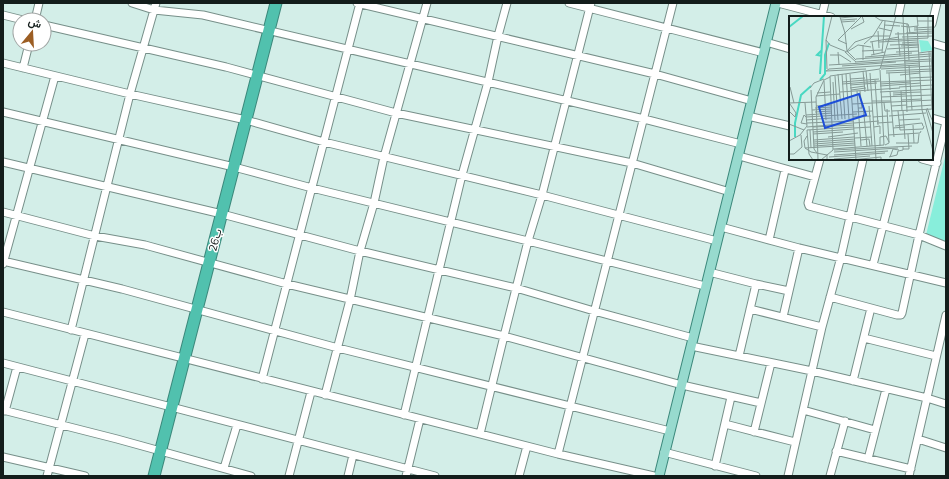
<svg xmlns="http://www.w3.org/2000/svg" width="949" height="479" font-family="Mulish,Vazirmatn,sans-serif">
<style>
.green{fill:#88eedb}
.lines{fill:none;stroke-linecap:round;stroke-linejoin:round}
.minor-casing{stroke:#778f89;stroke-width:9}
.major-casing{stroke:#3b887b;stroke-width:11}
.highway-casing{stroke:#3b887b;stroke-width:13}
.minor{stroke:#fff;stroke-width:7}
.major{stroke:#97dace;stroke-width:9}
.highway{stroke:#51c1ae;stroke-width:11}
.labels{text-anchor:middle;stroke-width:3;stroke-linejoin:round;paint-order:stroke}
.street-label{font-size:11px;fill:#131d1b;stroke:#fff}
.inset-river{fill:none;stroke:#48d8c2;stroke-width:2}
.inset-road{fill:none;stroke:#869a96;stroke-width:1}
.view{fill:#1d4ed8;fill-opacity:0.15;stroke:#1d4ed8;stroke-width:2}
.inset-edge{fill:none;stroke:#131d1b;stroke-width:2}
</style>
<rect width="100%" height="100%" fill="#d3eee8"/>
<!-- green -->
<path class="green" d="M946,153V243L926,235Z"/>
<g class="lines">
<defs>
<path id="minor" d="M132,3L154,10L203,15L644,119L741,144
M357,3L655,74L752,101
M569,3L764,53
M778,3L831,17
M3,15L23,20
M822,15L825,3
M898,17L901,3
M35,20L39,3
M932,24L937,3
M44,25L226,67L396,113L632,163L730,192
M766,42L790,49
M932,43L946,47
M3,63L130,94L246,120L324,142L542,195L717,241
M23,68L29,44
M3,112L234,167L312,188L528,241L705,286
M748,116L790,126
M932,118L946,122
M739,156L815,177
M820,159L808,203L809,206L919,235L946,246
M922,159L937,163
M3,162L222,214L360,251L516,288L594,311L693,338
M3,212L95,236L145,245L287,284L504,336L682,385L761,403
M721,227L799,248L946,283
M769,240L785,170
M3,261L122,289L338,348L670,431
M3,264L55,76
M873,265L900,159
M709,272L756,284L789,291
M830,297L897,315H901L902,313L919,235L946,122
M750,309L822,327
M3,312L558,454L654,476
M783,317L799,248
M71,330L130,94L156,3
M864,338L936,356
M691,346L812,371L927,398L946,404
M739,356L756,284
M3,363L435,476
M262,379L360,3
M853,381L871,308
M325,395L350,300L360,251L374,203L384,157L427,3
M3,410L117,439L251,476
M803,410L875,430
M5,411L17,367
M404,415L462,175L488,82L498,36L507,3
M725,424L795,442
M754,432L771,363
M480,434L504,336L528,241L542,195L591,3
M918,439L946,448
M836,451L911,469
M664,452L756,476
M558,454L673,3
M3,457L85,476
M868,459L886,389
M715,466L731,397
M224,468L237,425
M47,476L85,334
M289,476L311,392
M348,476L353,455
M406,476L420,419
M519,476L527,446
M788,476L822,327L841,257L863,159
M830,476L845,421
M909,476L946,315"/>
<path id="major" d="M659,476L776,3"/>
<path id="highway" d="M154,476L276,3"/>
</defs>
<!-- minor casing -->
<use href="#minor" class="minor-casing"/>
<!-- major casing -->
<use href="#major" class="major-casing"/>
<!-- highway casing -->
<use href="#highway" class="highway-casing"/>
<!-- minor -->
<use href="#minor" class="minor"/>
<!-- major -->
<use href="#major" class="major"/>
<!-- highway -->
<use href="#highway" class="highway"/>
</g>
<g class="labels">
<!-- street labels -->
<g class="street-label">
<text transform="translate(215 240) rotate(-75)" y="4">26ب</text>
</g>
</g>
<!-- overview -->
<g transform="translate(789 16)">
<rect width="144" height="144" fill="#d3eee8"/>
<path d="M130,24L139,25L144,34L132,36Z" fill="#88eedb"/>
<path class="inset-river" d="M0,11L14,0M33,40L28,39L33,34M31,58L35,0M31,64L36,58V39L40,27M6,121V107L12,79L22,70"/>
<path class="inset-road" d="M43,0L37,24L41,29L58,36L69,29L82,31M85,0L91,4L119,8L120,11L129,10L128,0M114,0L118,96M51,1L56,17M51,2L71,0M52,4L68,3M129,5H144M52,6L66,5M118,8L120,44M95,9L111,10M112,10L120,11L121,17M128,10L133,94L144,135M90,12L103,15M125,12L144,11M62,13L75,6L73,0M125,14L144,13M89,15L90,32M109,16L111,40M56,17L49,24L58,28M117,17L144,15M106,18L144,17M84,20H101M113,21L144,20M37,24L38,53M96,24L139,22V0M81,26L110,21M83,26L85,39M90,26L129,24M113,27L129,26M75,28L84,20L94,4M101,29L129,28M112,30L130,29M98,33L130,31M58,35L66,26L84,20M73,35L93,34M142,35L144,76M49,36L50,49M56,36L67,46M107,36L130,35M140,36L143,93M93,37L96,5M130,37L144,35M41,39H51L62,46M82,39L96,36M76,41L123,37M67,43L142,38M67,44L58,35L56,17L73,0M74,44V29M66,46L142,40M115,46L142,45M40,49L142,43M120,49L123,94M53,50L107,46M92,51L131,49M40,53L37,55L77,53M40,53L131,47M92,53L143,50M91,54L95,129M74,55L76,76M77,55L79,75M97,55L143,53M81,57L87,143M97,57L143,55M100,57L101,74M49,58L53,103M53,58L56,103M57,58L60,103M61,58L67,144M111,59L131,57M46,60L49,104M121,62L143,61M61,63L76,62M86,64L89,109M35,65L37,104M44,66L46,104M53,66L90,63M91,66L144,64M53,68L91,65M91,68L122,66M61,69L88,67M91,70L132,67M1,71L5,87M110,71L144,69M21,72L25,67L35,63M61,72L76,70M22,74L25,133L28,137M62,74L77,72M68,75L72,130M101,75L105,121M112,75L113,95M51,76L111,72M91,76L144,73M28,77L41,76M104,77L132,76M104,79L117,78M27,80L51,78M92,81L143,79M112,84L133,83M83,85H102M0,87L27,86M95,87L96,95H101M63,88L144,84M74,89L78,130M27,90L43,89M80,90L83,130M102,90L118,89M117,91L144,89M26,92L43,91M69,92H73L71,75M138,92L144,106M137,93L144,117M23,94L42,93M0,95L6,101L7,97L1,88M103,95L144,93M109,95L111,114L134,113L135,110M114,95L116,123M26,96L43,95M64,96L84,95M17,99L43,97M100,100L137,97M64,101L82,100M84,101L98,100M17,104L42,102M110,104L131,103M18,107L64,105M65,107L90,105M88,107L104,106M0,108L15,114M18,108L12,107L15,99L17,101L68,98M124,109L125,127M106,110L133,107L134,110M18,111L64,107M24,111L65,109M85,111L91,110V118M65,112L82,111M104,112L116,111M18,114L65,111M18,114L20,138L24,144M21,114L22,132M24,116L65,113M24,118L54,116M99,119L131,117L132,115M18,120L15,125L16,132L22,136L38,139V144M39,121L69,117M66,122L83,121M25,124L65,121M72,124L80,123L81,130M0,125L11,119L18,110L16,87M25,126L66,123M107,127H129L130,118M25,128L66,125M96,129L100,127L98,93M25,130L66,127M91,130V121L97,120L100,126M16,132L66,129M44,133L95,129M114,133H120L119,118M45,134L123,130M45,136L109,132M0,138H5L13,131L12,119M45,139L99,135M40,141L96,137M100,141L108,139L109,135L114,134V130M101,141L104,133L110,134M45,143L81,140M29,144L27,81L35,64L41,61M32,144L44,134L41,60L91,53L107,0M62,144L92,141V144"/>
<path class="view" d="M70,78L77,99L36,112L30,91Z"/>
<rect width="144" height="144" class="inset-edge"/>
</g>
<!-- border -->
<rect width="949" height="479" fill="none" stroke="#131d1b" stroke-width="8"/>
<!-- north arrow -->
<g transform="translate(32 32) rotate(18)"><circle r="19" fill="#ffffff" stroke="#a1a5a4"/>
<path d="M0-3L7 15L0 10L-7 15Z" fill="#9c5e24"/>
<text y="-6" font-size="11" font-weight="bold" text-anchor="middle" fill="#131d1b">ش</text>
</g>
</svg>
